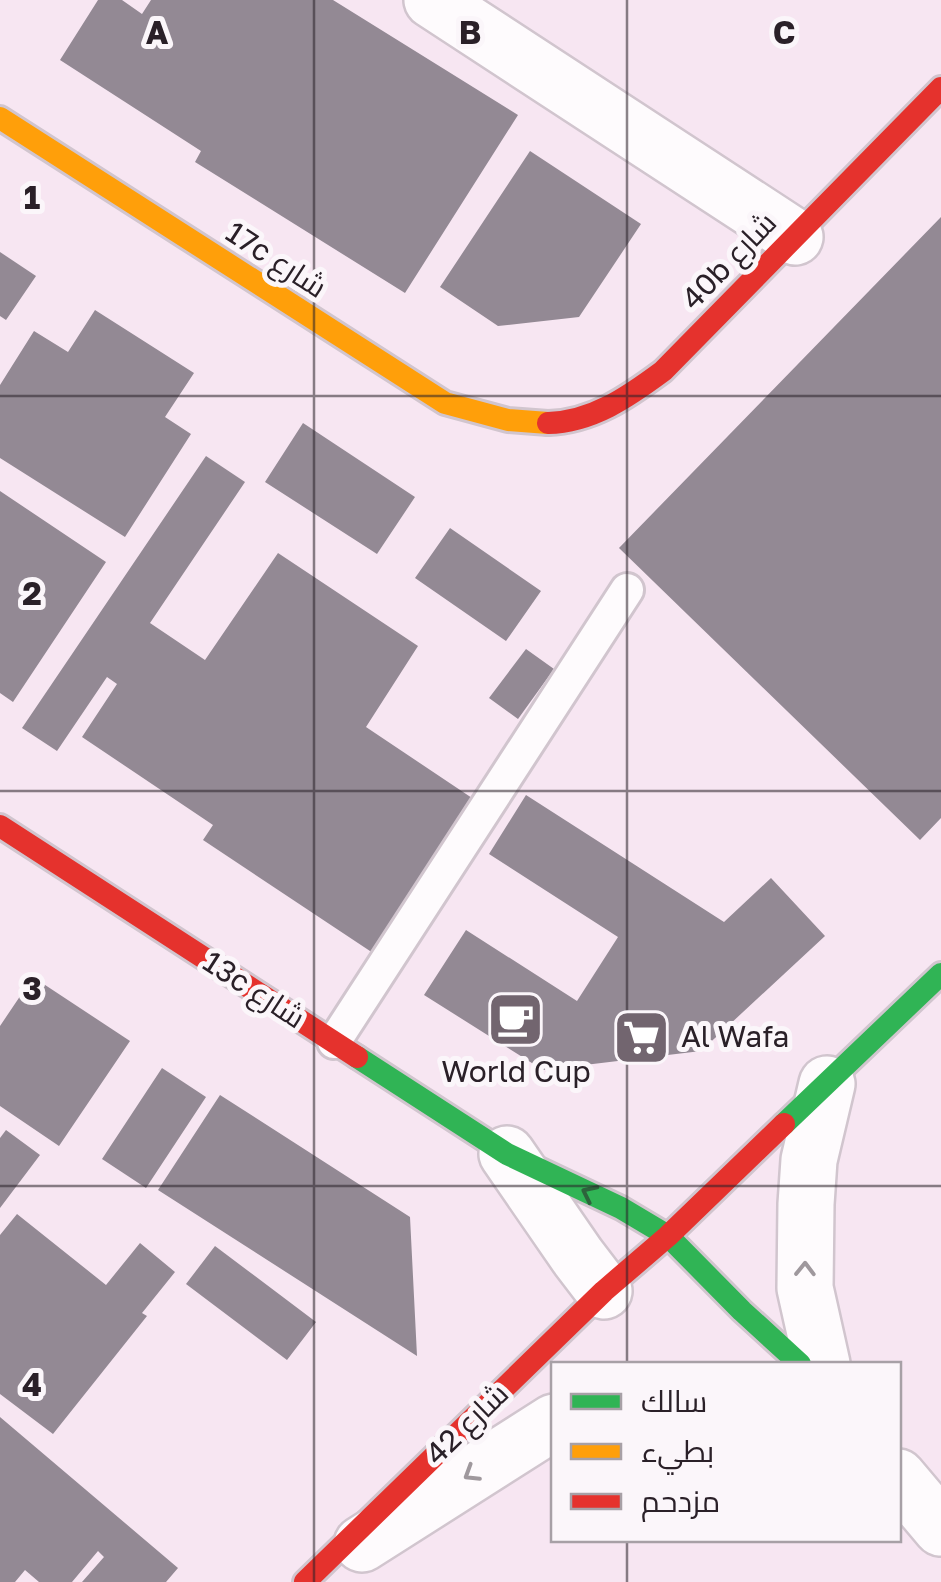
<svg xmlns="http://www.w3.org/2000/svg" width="941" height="1582" font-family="'Golos Text',Cairo,sans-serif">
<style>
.building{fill:#938994}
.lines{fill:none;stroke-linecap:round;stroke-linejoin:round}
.lane-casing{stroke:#d1c5ce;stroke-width:38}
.street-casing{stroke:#d1c5ce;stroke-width:60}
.fast-casing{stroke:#d1c5ce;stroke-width:28}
.slow-casing{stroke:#d1c5ce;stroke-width:28}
.jam-casing{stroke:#d1c5ce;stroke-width:28}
.lane{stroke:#fefbfd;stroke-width:32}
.street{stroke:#fefbfd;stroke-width:55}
.fast{stroke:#30b455;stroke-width:22}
.slow{stroke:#ff9f0a;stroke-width:22}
.jam{stroke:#e5322d;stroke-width:22}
.oneway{stroke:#2d633c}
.oneway2{stroke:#9f989d}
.grid{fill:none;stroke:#2a2028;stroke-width:2.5;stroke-opacity:0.55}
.labels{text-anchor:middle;stroke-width:10;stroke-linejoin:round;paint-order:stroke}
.street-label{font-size:30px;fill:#2a2028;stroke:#fbf6fa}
.poi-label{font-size:30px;fill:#2a2028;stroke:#fbf6fa;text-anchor:start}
.grid-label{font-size:32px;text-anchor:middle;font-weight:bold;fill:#2a2028;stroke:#fbf6fa;stroke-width:10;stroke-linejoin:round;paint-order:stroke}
</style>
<rect width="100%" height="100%" fill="#f7e6f2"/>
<!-- building -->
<path class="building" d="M98,0H122L142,14L151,0H333L518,115L405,293L195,162L201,151L60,60Z
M530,151L641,224L579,317L498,326L440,287Z
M941,217V818L920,840L619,548Z
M0,252L36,276L6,320L0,316Z
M95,310L194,373L165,417L191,434L125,537L0,458V385L34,331L68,352Z
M303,423L415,497L377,554L265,482Z
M206,456L245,482L150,623L205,660L278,553L418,646L366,727L475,800L373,953L203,840L213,825L82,737L117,684L107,677L57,751L22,728Z
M0,491L106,562L13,702L0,693Z
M450,528L541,591L506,641L415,578Z
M526,649L554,669L518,719L489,698Z
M526,795L724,922L771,878L825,936L701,1051L543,1070L424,995L466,930L577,1001L618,937L489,854Z
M33,977L130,1041L59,1146L0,1106V1026Z
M162,1068L206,1097L146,1188L102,1159Z
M220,1095L410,1217L417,1356L158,1190Z
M6,1130L40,1155L0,1208V1138Z
M17,1214L106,1285L140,1243L175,1272L142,1313L147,1316L53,1434L0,1394V1235Z
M215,1246L316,1322L287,1360L186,1284Z
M0,1417L178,1568L166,1582H82L104,1557L98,1551L72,1582H39L25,1570L15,1582H0Z"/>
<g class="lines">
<defs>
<path id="lane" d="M334,1042L627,590"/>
<path id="street" d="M432,0L795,237
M507,1154L578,1257L604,1291
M822,1364L805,1288L806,1204L809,1160L827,1084
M898,1477L941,1528
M362,1544L554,1422"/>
<path id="fast" d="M357,1057L507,1154L621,1208L668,1236L742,1311L800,1364
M784,1124L941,974"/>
<path id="slow" d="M0,118L445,403L508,420L548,423"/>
<path id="jam" d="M548,423C592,422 628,397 663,371L941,88
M0,826L357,1057
M305,1582L604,1291L668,1236L784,1124"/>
</defs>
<!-- lane casing -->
<use href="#lane" class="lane-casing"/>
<!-- street casing -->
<use href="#street" class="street-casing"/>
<!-- fast casing -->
<use href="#fast" class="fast-casing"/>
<!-- slow casing -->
<use href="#slow" class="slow-casing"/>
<!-- jam casing -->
<use href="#jam" class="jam-casing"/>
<!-- lane -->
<use href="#lane" class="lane"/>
<!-- street -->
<use href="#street" class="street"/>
<!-- fast -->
<use href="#fast" class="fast"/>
<!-- slow -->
<use href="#slow" class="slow"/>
<!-- jam -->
<use href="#jam" class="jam"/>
</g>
<!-- one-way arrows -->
<defs><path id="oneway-chevron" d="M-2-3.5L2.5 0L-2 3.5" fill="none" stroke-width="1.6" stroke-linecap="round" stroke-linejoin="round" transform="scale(2.5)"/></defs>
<use class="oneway" href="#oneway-chevron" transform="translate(589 1193) rotate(-154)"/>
<g class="oneway2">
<use href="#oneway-chevron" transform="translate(805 1269) rotate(-89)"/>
<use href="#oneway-chevron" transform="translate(471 1474) rotate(148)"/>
</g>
<!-- grid -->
<path class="grid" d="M314,0V1582M627,0V1364M0,396H941M0,791H941M0,1186H941M627,1540V1582"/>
<!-- icons -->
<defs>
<symbol id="cafe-square" viewBox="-11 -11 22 22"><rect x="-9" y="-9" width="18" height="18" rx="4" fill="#72656f" stroke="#fbf6fa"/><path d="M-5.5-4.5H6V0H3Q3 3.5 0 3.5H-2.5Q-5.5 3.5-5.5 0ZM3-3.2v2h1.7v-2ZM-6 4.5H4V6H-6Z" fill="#fff"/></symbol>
<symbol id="supermarket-square" viewBox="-11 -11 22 22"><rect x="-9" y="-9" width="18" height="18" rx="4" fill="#72656f" stroke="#fbf6fa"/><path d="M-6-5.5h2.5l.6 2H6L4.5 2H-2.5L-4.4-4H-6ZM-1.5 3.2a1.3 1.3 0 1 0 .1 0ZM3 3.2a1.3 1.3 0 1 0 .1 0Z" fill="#fff"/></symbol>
</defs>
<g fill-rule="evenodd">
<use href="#cafe-square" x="484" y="988" width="63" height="63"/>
<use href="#supermarket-square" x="610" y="1006" width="63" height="63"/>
</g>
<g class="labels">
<!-- street labels -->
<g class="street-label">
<text transform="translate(276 260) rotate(33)" y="10">17c شارع</text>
<text transform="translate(729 261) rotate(-46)" y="10">40b شارع</text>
<text transform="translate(254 990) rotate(33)" y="10">13c شارع</text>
<text transform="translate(467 1424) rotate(-44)" y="10">شارع 42</text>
</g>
<!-- poi labels -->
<g class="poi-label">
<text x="681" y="1047">Al Wafa</text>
<text x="516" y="1082" text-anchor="middle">World Cup</text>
</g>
</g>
<g class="grid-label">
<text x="157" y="44">A</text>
<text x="470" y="44">B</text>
<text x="784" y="44">C</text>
<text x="32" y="209">1</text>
<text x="32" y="605">2</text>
<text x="32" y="1000">3</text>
<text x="32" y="1396">4</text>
</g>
<!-- legend -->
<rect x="551" y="1362" width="350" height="180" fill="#fbf6fa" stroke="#a7a0a6" stroke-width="2.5"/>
<rect x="571" y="1394" width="50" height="15" fill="#30b455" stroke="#a7a0a6" stroke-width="2.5"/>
<text x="641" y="1412" font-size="30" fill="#2a2028">سالك</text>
<rect x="571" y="1444" width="50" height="15" fill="#ff9f0a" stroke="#a7a0a6" stroke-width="2.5"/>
<text x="641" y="1462" font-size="30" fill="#2a2028">بطيء</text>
<rect x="571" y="1494" width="50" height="15" fill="#e5322d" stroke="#a7a0a6" stroke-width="2.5"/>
<text x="641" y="1512" font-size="30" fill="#2a2028">مزدحم</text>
</svg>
